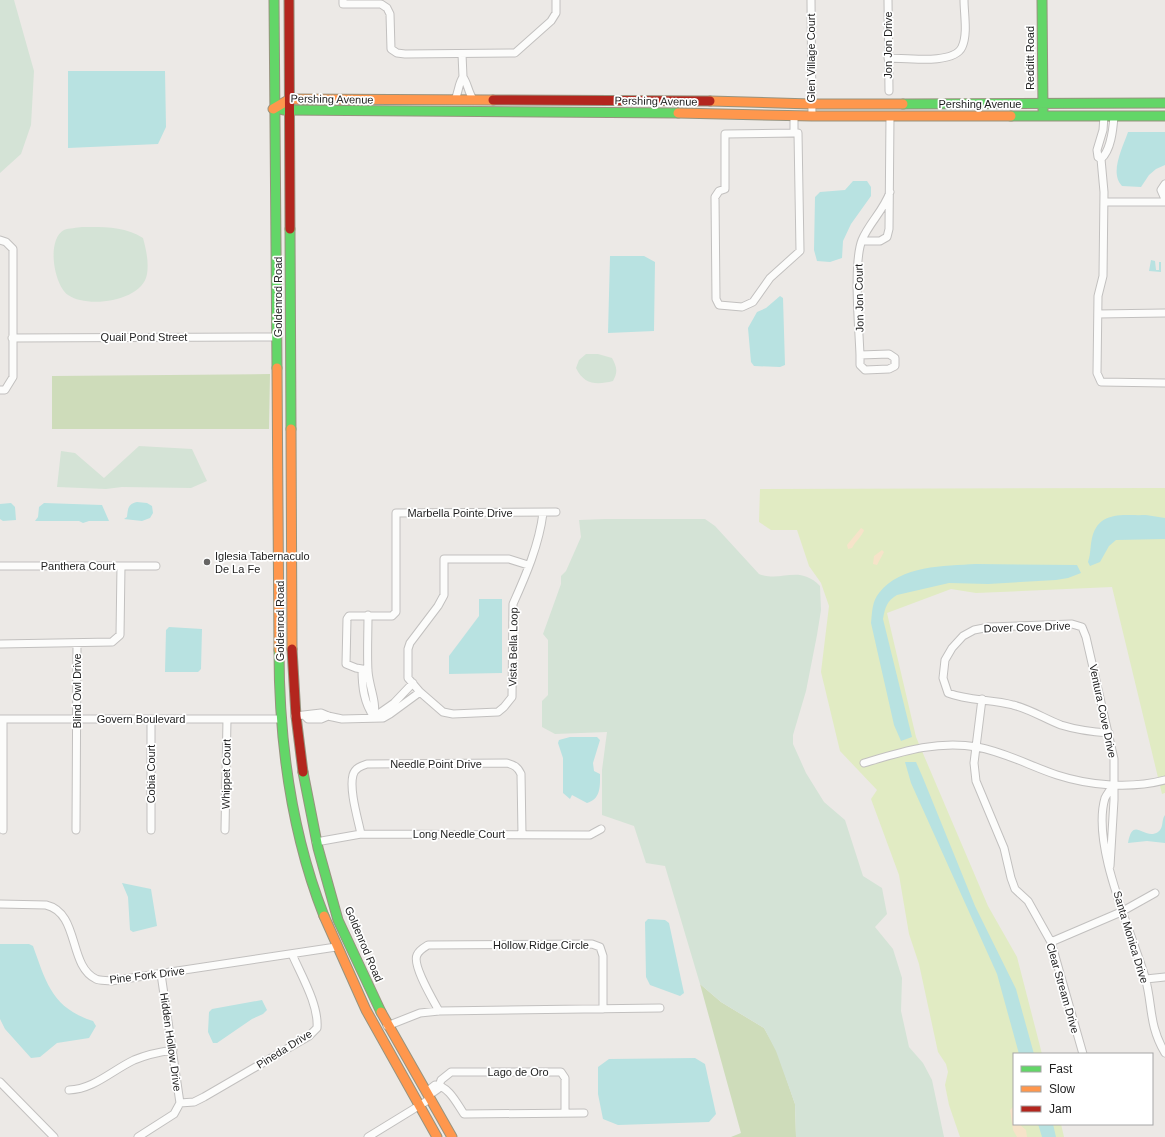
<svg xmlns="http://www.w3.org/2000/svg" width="1165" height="1137" font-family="Helvetica,sans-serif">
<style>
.grass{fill:#e1ebc3}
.forest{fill:#cedcba}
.wetland{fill:#d4e3d6}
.sand{fill:#f6e3c9}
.water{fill:#b8e2e1}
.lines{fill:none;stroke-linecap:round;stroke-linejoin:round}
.street-casing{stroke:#c2c0bf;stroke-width:9}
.fast-casing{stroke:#97937e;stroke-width:11}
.slow-casing{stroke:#97937e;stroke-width:11}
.jam-casing{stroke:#97937e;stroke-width:11}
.street{stroke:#fcfcfb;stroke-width:7}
.fast{stroke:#63d668;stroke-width:9}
.slow{stroke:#ff974d;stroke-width:9}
.jam{stroke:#b3261e;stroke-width:9}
.poi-dot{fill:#666564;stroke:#fff;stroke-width:1.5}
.labels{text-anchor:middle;stroke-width:3.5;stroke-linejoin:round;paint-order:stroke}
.street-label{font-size:11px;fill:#1e1e1e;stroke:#fff}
.poi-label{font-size:11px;fill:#1e1e1e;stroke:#fff;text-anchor:start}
</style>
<rect width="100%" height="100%" fill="#ece9e6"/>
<!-- grass -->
<path class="grass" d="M1165,488V793L1162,794L1112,587L976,593L951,589L887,613L916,737L988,906L1017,957L1042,1054H1014V1124H1061L1064,1137H960L949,1105L945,1085L948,1072L946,1064L938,1052L919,964L909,934L899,875L871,799L877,790L840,751L821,672L829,606L821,583L809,566L797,530H771L759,522L760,489Z"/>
<!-- forest -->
<path class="forest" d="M270,374L269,429H52V376Z
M700,984L721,1002L764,1028L777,1051L795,1104L796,1137H731L741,1133Z"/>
<!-- wetland -->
<path class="wetland" d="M0,0H14L34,71L31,125L21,154L0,173Z
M82,227C104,227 124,226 143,238C146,249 149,262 147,274C143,301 88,309 68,295C54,285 46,240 64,230C69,228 77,228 82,227Z
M586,354H598L612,358C617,367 618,372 613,381C597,385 584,385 576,368L579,360Z
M139,446L192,449L207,481L191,488L122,487L106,489L57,487L61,451L75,453L104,478Z
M605,519H705L715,526L759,574C782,583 798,564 820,586L821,610L817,635L806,691L793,735V744L806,773L824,802L845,820L863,876L882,888L887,914L875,927L893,949L902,978L901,1011L909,1047L923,1063L932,1080L944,1137H796L795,1104L776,1051L764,1028L721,1002L700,984L665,866L646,863L634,826L602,815V770L607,732L555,734L542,727V701L548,695V640L543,634L561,584V576L566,571L581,537L579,520Z"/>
<!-- sand -->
<path class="sand" d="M861,528L864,530C863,535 855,542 852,548L848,549L847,545Z
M882,550L884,552L877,565L873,564L874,556Z
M1014,1106V1124H1019L1026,1130L1027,1137H1017L1013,1130L1010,1110Z"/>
<!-- water -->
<path class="water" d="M68,71H165L166,127L158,144L68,148Z
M1128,132H1165V165L1156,169L1149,175L1141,187L1122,186C1109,173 1123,147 1128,132Z
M853,181H867L871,187V196L851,224L843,241L842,258L830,262L817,261L814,250L815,197L820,192L845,190Z
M610,256H644L655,262L654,331L608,333Z
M1151,260L1155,261L1156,270H1159V262H1161V272L1149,271Z
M780,296L783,298L785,365L780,367L754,366L751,362L748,328L757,312L766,308Z
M137,502L147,503L152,506L153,513L150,518L142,521L124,519L127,517C128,508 128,504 137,502Z
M11,503L15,507L16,520L3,521L0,519V504Z
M44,503L102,505L109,521H89L83,523L79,521H35L38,517L39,507Z
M1146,515L1165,518V539L1116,540L1109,546L1100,562L1090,566L1088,562C1091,553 1090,547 1092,538C1099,510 1123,516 1146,515Z
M976,564L1077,565L1081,573L1068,578L1056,580L988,584L949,583L897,595C887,601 885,607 883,619L912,737L901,741L894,725L871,623C872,613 872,601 879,593C901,565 944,566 976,564Z
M479,599H502V673L449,674V656L479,616Z
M169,627L202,629L201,669L198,672H165L166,630Z
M570,737H597L600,740L593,763L594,771L600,774C600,786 601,799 587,803L572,795L570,799L563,793V758L558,743L559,740Z
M905,762H916L923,778L975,906L1016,989L1034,1054H1019L997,974L911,783Z
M1165,815V843L1147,841L1128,843C1133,815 1144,841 1158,832C1164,828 1161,820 1165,815Z
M122,883L151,889L157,926L133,932L130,930L128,897Z
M648,919L665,920L669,923L684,993L680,996L650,985L646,977L645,922Z
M0,944H29L33,946C46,982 52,1008 93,1021L96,1026L89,1038L57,1043L40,1057L31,1058L5,1029L0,1019Z
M262,1000L267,1010L263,1014L252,1019L217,1043H213L208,1032L209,1012L212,1009Z
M695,1058L705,1064L716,1114L709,1122L618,1125L603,1119L598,1094V1067L609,1059Z
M1038,1124H1053L1056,1137H1042Z"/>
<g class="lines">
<defs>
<path id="street" d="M343,0V4H381L387,8L390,14L391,49L397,53L405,54L515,53L551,21L556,13V0
M811,0L812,116
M888,0L889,91
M462,54L463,77
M888,58C906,58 954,65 962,47C968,34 964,14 964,0
M455,99C459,92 458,84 463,77C468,84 468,92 473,99
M794,116V133L725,134V189L719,191L715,197L716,299L719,305L742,307L753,302L770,278L800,251L798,133H794
M1104,116L1103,130L1097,150L1098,157L1101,159L1104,192L1103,276L1098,296L1097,373L1101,382L1165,383
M1101,159C1111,150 1113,130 1114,116
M1165,184L1161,190L1165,199
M1104,202H1165
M0,240L6,242L13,249V377L5,390H0
M862,241H880L887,237L889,229L890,116
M1098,314L1165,313
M12,338L277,337
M860,355L889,354L895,358V366L889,369L865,370L860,365V355C859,327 853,263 862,240C869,223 884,210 890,192
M528,565L509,559H444V595L438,606L410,643L408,649V678L420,692L443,712L453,714L498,712L504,707L512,697L513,604C526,575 539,545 543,513
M0,566H156
M368,615C368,634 367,653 368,671C369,687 377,701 374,717
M0,644L112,642L120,635L121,566
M362,669C362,687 364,703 374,717
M368,670L356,668L346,664L347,619L349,616H392L396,612V513L556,512
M982,699L974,763L976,781L1004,848L1011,878L1015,889L1028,901L1051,942L1083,1054
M295,716L321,713L328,716L342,719L383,718L390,714L420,692
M305,716L308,719H321L328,716
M374,717L394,703L413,683
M0,719H282
M1109,733C1093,732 1077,730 1061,725C1045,719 1030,709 1013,705C992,699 968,701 948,693L943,678L945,660L952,648L963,636L974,630L989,627L1072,624L1082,627L1086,637L1114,759V800L1110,866
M864,763C901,752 937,740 977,747C1005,752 1030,766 1057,775C1091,786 1131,789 1165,780
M1113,785C1111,789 1107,794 1105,798C1091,845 1131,930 1145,977C1153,1005 1148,1024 1165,1053
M3,830V719
M76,830L77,643
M151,830V719
M225,830L227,719
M361,834C358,819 349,790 353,775C355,768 361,766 367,764L507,763C514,765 518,767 521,774L522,834
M316,842L361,834L590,835L601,829
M0,904L46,905C80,913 68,966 96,979C100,981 107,980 111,981L336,947
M1051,942L1121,912L1155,893
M1146,979L1165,977
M439,1011C433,1000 412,965 417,955C419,950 423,948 428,945L592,944L600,947L603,956V1009
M387,1026L420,1013L439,1011L660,1008
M0,1082L54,1137
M69,1090C94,1089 111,1071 134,1060C146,1055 159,1052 173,1050
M426,1092L435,1085C449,1086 457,1104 464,1114L584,1113
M428,1096L438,1089L441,1080L451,1072H561L565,1078V1113
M180,1103L194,1102L204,1097L309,1036L317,1028C319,1005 301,975 292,954
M138,1137L174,1114L180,1103L161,974
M368,1137L430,1099"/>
<path id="fast" d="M274,0L277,368
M1042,0L1043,110
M903,104L1165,103
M283,110L678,113
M1011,116H1165
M290,229L291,429
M279,650C279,740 291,832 324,916
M303,772L318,848L338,920L381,1012"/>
<path id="slow" d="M710,101L811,104H903
M273,109L290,99L493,100
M678,113L812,116H1011
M277,368L279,650
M291,429L292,649
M324,916L366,1010L437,1137
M381,1012L452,1137"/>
<path id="jam" d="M289,0L290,229
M493,100L710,101
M292,649L296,716L303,772"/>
</defs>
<!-- street casing -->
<use href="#street" class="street-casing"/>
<!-- fast casing -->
<use href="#fast" class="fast-casing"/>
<!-- slow casing -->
<use href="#slow" class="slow-casing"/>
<!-- jam casing -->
<use href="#jam" class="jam-casing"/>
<!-- street -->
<use href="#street" class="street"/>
<!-- fast -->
<use href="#fast" class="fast"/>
<!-- slow -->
<use href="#slow" class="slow"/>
<!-- jam -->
<use href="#jam" class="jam"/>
</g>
<!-- markers -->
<circle class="poi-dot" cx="207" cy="562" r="4"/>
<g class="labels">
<!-- street labels -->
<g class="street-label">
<text transform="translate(888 45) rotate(-90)" y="4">Jon Jon Drive</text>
<text transform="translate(811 58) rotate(-90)" y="4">Glen Village Court</text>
<text transform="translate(1030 58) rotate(-90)" y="4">Redditt Road</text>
<text transform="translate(332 99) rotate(1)" y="4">Pershing Avenue</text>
<text transform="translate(656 101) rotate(1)" y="4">Pershing Avenue</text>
<text x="980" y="108">Pershing Avenue</text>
<text transform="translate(278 297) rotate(-90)" y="4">Goldenrod Road</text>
<text transform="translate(859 298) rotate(-91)" y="4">Jon Jon Court</text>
<text x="144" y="341">Quail Pond Street</text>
<text x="460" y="517">Marbella Pointe Drive</text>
<text x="78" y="570">Panthera Court</text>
<text transform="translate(280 621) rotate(-90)" y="4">Goldenrod Road</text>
<text transform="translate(1027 627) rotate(-2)" y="4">Dover Cove Drive</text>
<text transform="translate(513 647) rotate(-89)" y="4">Vista Bella Loop</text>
<text transform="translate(77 691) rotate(-90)" y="4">Blind Owl Drive</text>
<text transform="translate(1103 711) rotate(78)" y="4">Ventura Cove Drive</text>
<text x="141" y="723">Govern Boulevard</text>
<text x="436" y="768">Needle Point Drive</text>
<text transform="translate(151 774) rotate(-90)" y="4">Cobia Court</text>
<text transform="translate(226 774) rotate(-89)" y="4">Whippet Court</text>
<text x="459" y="838">Long Needle Court</text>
<text transform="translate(1131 937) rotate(73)" y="4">Santa Monica Drive</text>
<text transform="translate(364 944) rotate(67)" y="4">Goldenrod Road</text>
<text x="541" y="949">Hollow Ridge Circle</text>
<text transform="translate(147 975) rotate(-7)" y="4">Pine Fork Drive</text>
<text transform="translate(1063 988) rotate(74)" y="4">Clear Stream Drive</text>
<text transform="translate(171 1042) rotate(82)" y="4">Hidden Hollow Drive</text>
<text transform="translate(284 1049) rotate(-32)" y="4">Pineda Drive</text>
<text x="518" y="1076">Lago de Oro</text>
</g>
<!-- poi labels -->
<g class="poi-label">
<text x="215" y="560">Iglesia Tabernaculo<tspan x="215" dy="13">De La Fe</tspan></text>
</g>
</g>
<!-- legend -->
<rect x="1013" y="1053" width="140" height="72" fill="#ffffff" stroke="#a5a5a5"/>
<rect x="1021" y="1066" width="20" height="6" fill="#63d668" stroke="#a5a5a5"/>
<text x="1049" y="1073" font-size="12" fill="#1e1e1e">Fast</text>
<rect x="1021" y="1086" width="20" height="6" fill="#ff974d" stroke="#a5a5a5"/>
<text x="1049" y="1093" font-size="12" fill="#1e1e1e">Slow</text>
<rect x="1021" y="1106" width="20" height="6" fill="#b3261e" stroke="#a5a5a5"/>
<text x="1049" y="1113" font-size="12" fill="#1e1e1e">Jam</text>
</svg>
